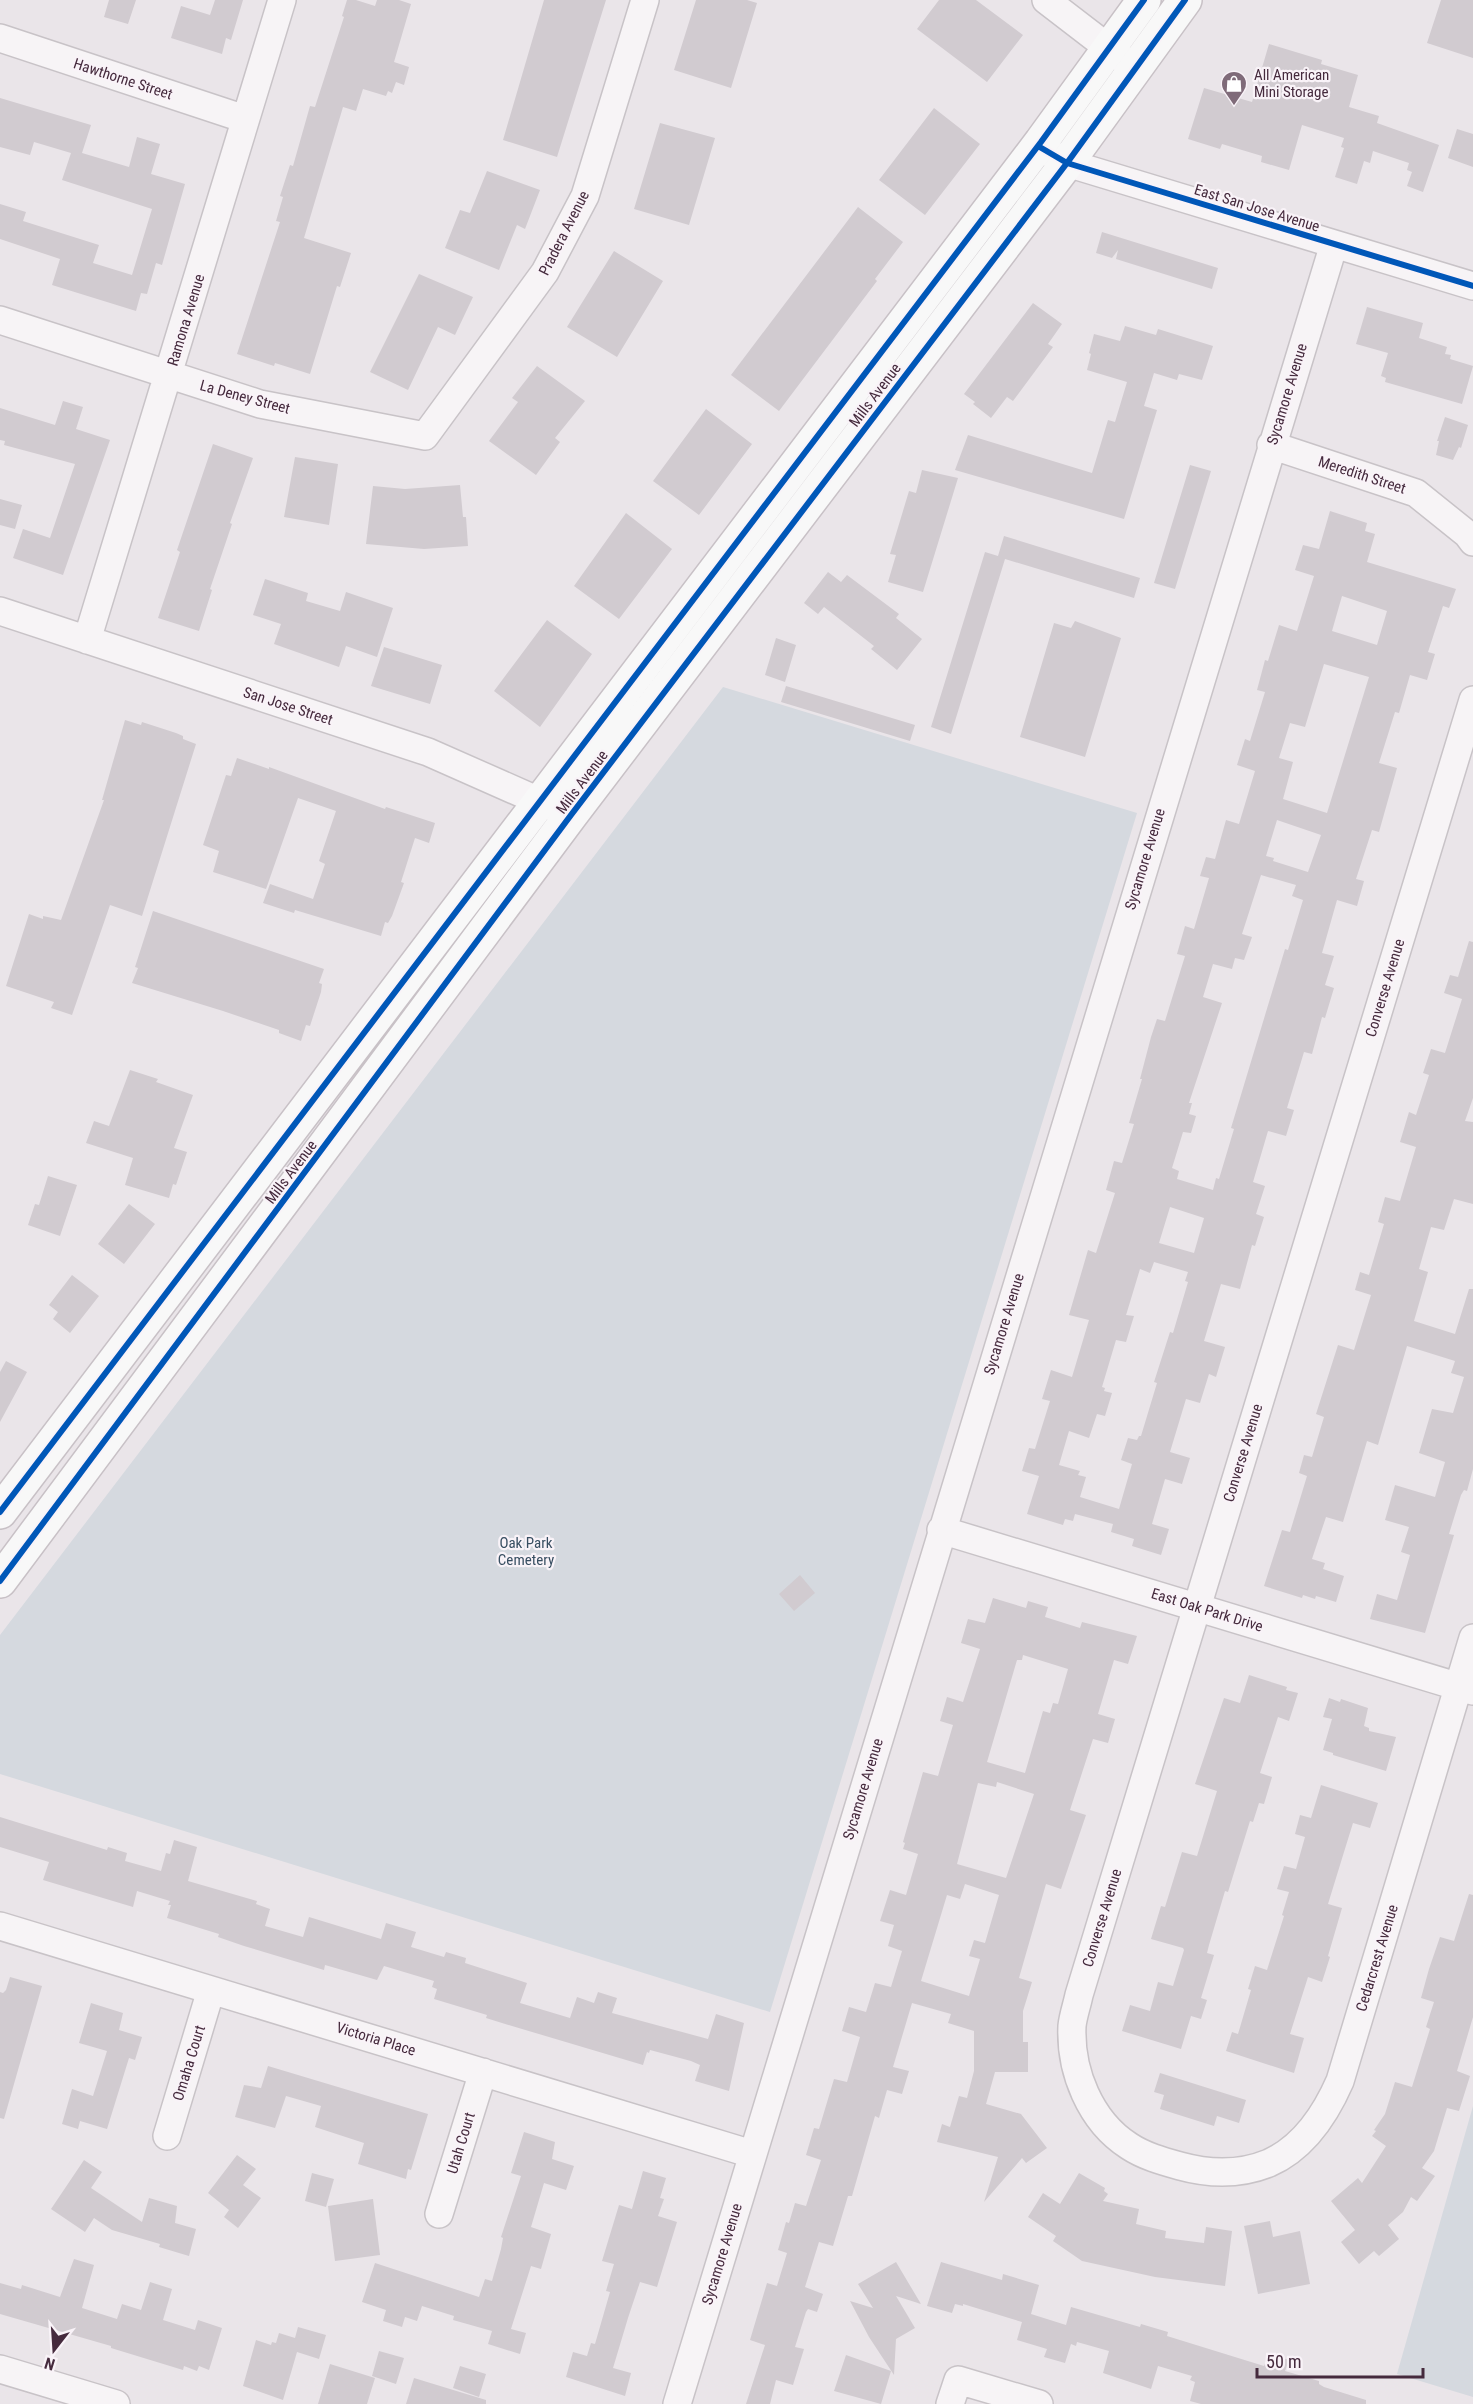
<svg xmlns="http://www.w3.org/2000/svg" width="1473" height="2404" font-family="'Roboto Condensed',sans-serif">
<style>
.green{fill:#d5d9df}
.building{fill:#d1cbd0;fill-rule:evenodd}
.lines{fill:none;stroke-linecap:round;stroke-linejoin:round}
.minor-casing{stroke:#c8c3c7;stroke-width:30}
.major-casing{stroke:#c8c1c6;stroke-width:36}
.minor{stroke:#f7f4f6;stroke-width:27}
.major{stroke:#f8f8f8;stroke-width:33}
.cycleway-casing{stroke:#f9f3f8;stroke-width:10}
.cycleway{stroke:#0057b8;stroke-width:6}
.labels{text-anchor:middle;stroke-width:4.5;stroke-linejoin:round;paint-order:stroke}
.poi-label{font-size:15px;fill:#452a3d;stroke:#f9f3f8;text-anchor:start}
.street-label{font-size:15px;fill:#452a3d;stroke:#f9f3f8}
.park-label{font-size:15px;fill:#374e61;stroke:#f9f3f8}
</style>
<rect width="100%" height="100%" fill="#eae5e9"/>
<!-- green -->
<path class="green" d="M723,687L1137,813L770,2012L0,1774V1635Z
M1473,2106V2397L1397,2374Z"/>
<!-- building -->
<path class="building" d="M109,0H136L128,24L104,17Z
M215,0H243L231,40L226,38L222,54L171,38L181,6L210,15Z
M347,0H356L375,6L377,0H399L411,4L394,62L409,67L404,85L396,82L392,93L388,91L386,96L363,89L356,111L343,107L304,238L351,253L340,287L337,286L310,374L275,363L274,366L237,354L280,222L276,221L283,197L280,196L290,165L293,166L310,106L315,107L344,17L342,16Z
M544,0H606L557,157L503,140Z
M696,0H747L757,3L731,88L674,70Z
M939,0H976L1023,35L987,82L917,29Z
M1441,0H1473V58L1427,43Z
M1269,44L1322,60L1321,64L1358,75L1349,107L1379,116L1377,123L1439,145L1423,192L1407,186L1412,172L1407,170L1409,163L1373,151L1370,163L1364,161L1357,184L1335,177L1344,148L1341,147L1344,138L1302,125L1289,170L1261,162L1262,156L1222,144L1220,149L1188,139L1204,88L1252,102Z
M0,98L91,125L82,153L129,167L137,137L160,144L151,174L185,184L162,265L156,263L147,294L141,293L136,311L52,285L60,259L0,239V204L26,212L23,221L99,245L93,263L132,275L152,209L62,180L71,153L34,142L30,155L0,147Z
M934,108L980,144L925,215L879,180Z
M660,123L715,138L689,225L634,209Z
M1457,129L1473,134V167L1448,158Z
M487,171L540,190L525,229L517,225L499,270L445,248L460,210L470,213Z
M858,207L903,242L875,279L877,281L779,411L731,375Z
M1102,232L1218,268L1212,289L1116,259L1118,250L1112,258L1096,253Z
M614,251L663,281L617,357L567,327Z
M419,274L473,297L455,335L438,327L408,390L370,372Z
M1033,303L1062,324L1048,344L1053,347L1013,401L1007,397L991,418L973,404L975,402L964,394Z
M1367,307L1423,323L1419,338L1447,347L1445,354L1451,355L1450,359L1473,366L1462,404L1385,382L1386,378L1381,376L1388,353L1356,344Z
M1125,326L1156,335L1158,329L1213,346L1202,380L1179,374L1177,380L1154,373L1144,406L1157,410L1124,519L955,470L968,435L1092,473L1108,420L1115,422L1127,382L1087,370L1091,354L1089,353L1094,334L1120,341Z
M537,366L585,401L555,438L560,442L536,475L489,441L518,402L512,398Z
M63,401L83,407L76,429L110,440L63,575L13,558L23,529L50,538L75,464L4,445L5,441L0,440V408L55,425Z
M706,409L752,444L699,515L653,481Z
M1445,417L1468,425L1461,448L1459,447L1453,460L1436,455L1439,441H1437Z
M213,444L253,458L230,523L232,524L210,589L212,590L199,631L158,618L180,552L177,550Z
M295,457L338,464L329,525L284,517Z
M1190,465L1211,471L1175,589L1154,583Z
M922,470L958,478L923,592L888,582L896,555L890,554L909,491L916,493Z
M460,485L463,517H466L468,546L424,549L366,544L373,486L405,489Z
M0,499L22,505L15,529L0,525Z
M1330,511L1367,523L1365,531L1375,534L1367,562L1456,589L1449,608L1443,606L1428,652L1435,654L1427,680L1410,675L1399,713L1395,712L1379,763L1397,768L1379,832L1372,830L1356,879L1364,881L1357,906L1337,900L1322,953L1334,956L1325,985L1334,988L1325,1018L1322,1017L1312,1054L1304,1052L1287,1108L1294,1110L1286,1136L1268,1131L1253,1182L1265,1186L1256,1214L1264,1217L1255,1246L1252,1245L1240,1289L1221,1284L1204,1341L1225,1347L1216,1377L1209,1374L1200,1403L1186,1399L1170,1452L1190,1458L1182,1484L1165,1479L1152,1524L1169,1529L1161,1555L1132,1546L1134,1539L1111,1532L1113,1524L1075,1514L1073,1521L1065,1519L1063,1525L1027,1514L1039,1476L1022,1471L1029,1448L1035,1449L1050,1401L1042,1399L1051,1370L1072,1377L1089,1320L1069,1315L1088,1250L1096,1253L1115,1193L1106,1190L1114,1161L1122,1163L1134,1124L1129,1123L1142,1079H1140L1151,1037L1157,1019L1165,1021L1185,956L1177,954L1185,926L1194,929L1209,878L1200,876L1206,857L1215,859L1226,820L1239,824L1255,771L1237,765L1245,739L1250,741L1265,692L1257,690L1265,660L1268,661L1279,625L1297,631L1314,576L1295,570L1303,545L1319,549ZM1342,596L1387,611L1377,645L1332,631ZM1324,664L1369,677L1327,813L1283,799L1293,762L1279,758L1290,723L1305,727ZM1277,820L1321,835L1308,872L1273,861L1274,858L1266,856ZM1261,875L1296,885L1292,896L1303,900L1288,950L1285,949L1231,1128L1234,1129L1219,1179L1216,1178L1213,1190L1177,1179L1179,1171L1172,1168L1183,1132L1191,1133L1196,1116L1189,1114L1192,1103H1189L1222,1003L1203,997L1213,964L1232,969L1235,958L1244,960L1252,937L1242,934ZM1170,1207L1204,1218L1194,1253L1159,1243ZM1154,1262L1188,1272L1185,1281L1188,1282L1173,1333L1170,1332L1154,1382L1157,1383L1141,1436H1139L1137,1440L1128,1438L1121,1460L1132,1464L1119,1509L1080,1497L1086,1477L1078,1475L1080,1471L1059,1465L1069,1431L1089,1438L1097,1414L1105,1416L1112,1393L1104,1391L1105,1388L1102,1387L1116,1340L1126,1342L1134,1316L1126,1315L1127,1312L1140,1269L1150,1273Z
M626,513L672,549L619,619L574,586Z
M1004,536L1140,578L1134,598L1005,559L951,734L931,727L985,552L998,556Z
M828,572L841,582L847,575L899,614L896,618L922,639L897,670L871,649L874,646L824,607L818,614L804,603Z
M265,579L308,593L306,601L340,611L346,592L393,608L377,657L346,646L339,667L274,644L281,624L253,615Z
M547,620L592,654L540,727L494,691Z
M1075,621L1121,638L1085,757L1020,737L1054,623L1071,628Z
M776,638L796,645L785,682L765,675Z
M384,647L442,665L430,704L371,686Z
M786,686L915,725L910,741L781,702Z
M125,720L141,725L142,722L176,733L183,736V739L196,744L142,916L110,905L72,1015L51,1008L54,1002L6,986L29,914L43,919V916L61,920L104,800H102Z
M237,758L269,769V767L385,809L386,807L435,823L429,843L415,838L401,882L404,883L392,916L388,923L385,922L381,936L295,910L294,913L263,903L270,884L313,899L325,864L319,861L336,811L298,798L266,889L213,872L219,851L203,845L226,775L231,776Z
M153,911L324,969L319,983L322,984L321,992L310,1026L306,1025L301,1041L279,1033V1030L223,1011L132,983L138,968L135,967Z
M1469,941L1473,942V1098L1465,1121L1473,1122V1204L1454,1199L1444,1230L1431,1227L1419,1269L1428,1272L1414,1321L1455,1334L1469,1289H1473V1469L1467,1491L1464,1490L1461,1495L1449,1534L1454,1535L1425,1633L1370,1619L1377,1594L1397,1600L1410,1555L1401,1552L1409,1527L1385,1520L1395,1485L1435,1497L1445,1462L1419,1453L1432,1409L1453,1413L1464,1377L1451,1373L1455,1361L1407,1346L1378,1445L1367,1441L1343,1522L1326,1517L1312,1559L1325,1563L1323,1569L1344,1576L1336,1602L1316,1596L1315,1599L1303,1595L1302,1598L1264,1586L1282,1530L1290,1532L1307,1476L1299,1473L1304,1455L1312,1457L1324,1417L1316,1414L1338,1345L1354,1350L1371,1295L1355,1290L1360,1272L1369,1275L1384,1224L1378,1222L1385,1197L1400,1201L1416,1147L1400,1142L1409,1112L1416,1115L1429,1075L1423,1073L1431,1049L1445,1053L1462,999L1444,993L1450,975L1458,977Z
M130,1070L158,1079L156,1082L193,1095L174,1148L187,1152L176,1185L173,1184L169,1198L125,1185L133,1158L86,1143L94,1121L109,1126Z
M48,1176L77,1185L60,1236L28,1225L35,1204L39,1205Z
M129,1204L155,1224L124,1264L98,1244Z
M72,1275L99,1296L70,1333L53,1319L58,1312L49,1305Z
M6,1361L27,1372L0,1422V1372Z
M800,1575L815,1593L794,1611L779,1594Z
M993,1598L1026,1608L1028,1601L1048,1607L1045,1617L1080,1628L1082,1622L1137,1636L1128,1664L1114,1660L1098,1714L1115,1719L1108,1743L1093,1739L1070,1810L1086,1815L1061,1889L1046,1884L1019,1978L1032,1982L1023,2011V2042H1028V2072H995L986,2104L1021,2114L1047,2148L1026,2163L1022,2158L984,2202L998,2157L937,2142L942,2124L950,2127L959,2096L967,2098L974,2071V2031L948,2023L951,2014L912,2003L893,2067L909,2071L902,2094L887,2090L879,2118L875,2116L852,2196H848L833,2246L819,2242L805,2287L823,2294L817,2312L808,2309L806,2312L795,2347L804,2349L793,2385L776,2380L770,2404H746L765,2345L750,2340L767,2283L777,2286L787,2253L778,2250L786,2222L789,2223L795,2203L806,2206L821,2160L806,2155L814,2128L819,2129L834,2079L847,2082L860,2037L842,2031L849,2007L866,2012L875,1983L891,1987L902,1951L888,1946L894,1925L880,1921L890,1890L906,1895L918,1854L903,1849L905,1843L903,1842L923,1772L938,1776L953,1725L940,1721L947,1697L963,1702L980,1649L961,1643L968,1619L985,1623ZM1023,1655L1068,1669L1058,1704L1053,1703L1050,1713L1043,1711L1025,1773L987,1762L1017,1660H1022ZM997,1782L1034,1794L1006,1878L957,1864L978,1783L996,1787ZM965,1884L999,1895L985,1943L974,1940L969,1956L980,1959L969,1996L921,1981L947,1895L960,1899Z
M1249,1675L1287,1687L1286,1690L1298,1693L1289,1721L1278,1717L1260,1773L1272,1777L1264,1804L1259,1803L1253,1822L1250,1821L1228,1892L1225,1891L1209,1945L1207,1953L1214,1955L1201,1998L1207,2000L1201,2019L1191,2016L1181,2049L1122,2031L1130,2005L1150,2011L1158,1982L1173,1986L1184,1950L1183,1948L1151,1939L1161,1906L1165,1907L1182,1852L1197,1856L1217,1791L1195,1784L1224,1698L1240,1703Z
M1329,1698L1340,1702L1341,1699L1368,1708L1364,1726L1369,1728V1731L1396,1737L1386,1771L1333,1755V1753L1323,1750L1332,1719L1323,1717Z
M1321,1785L1378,1803L1370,1828L1353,1823L1344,1852L1328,1904L1342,1908L1328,1956L1330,1957L1322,1982L1308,1977L1290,2034L1304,2038L1294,2073L1226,2051L1232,2032L1238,2034L1251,1990L1248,1989L1255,1966L1267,1970L1284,1916L1282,1915L1289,1892L1277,1889L1284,1866L1296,1869L1305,1837L1295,1834L1300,1815L1311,1818Z
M0,1817L107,1850L108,1847L127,1853L125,1861L161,1871L166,1853L170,1854L174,1840L197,1847L188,1881L257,1901L256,1904L270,1909L265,1926L303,1937L309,1917L381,1939L386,1923L416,1932L411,1947L444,1957L446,1952L466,1958L465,1963L527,1983L520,2003L570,2018L577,1997L594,2003L598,1992L617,1998L612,2013L708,2039L716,2014L744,2023L729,2091L695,2081L700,2065L691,2061L650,2050L649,2053L647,2052L643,2065L512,2026L486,2018L487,2015L434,1999L437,1989L432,1987L434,1981L384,1966L377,1980L325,1965L324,1970L244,1946L218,1937L219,1934L167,1918L171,1905H168L170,1901L137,1891L133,1907L43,1880L49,1862L0,1847Z
M1469,1894L1473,1895V2017L1457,2071L1470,2076L1459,2111L1447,2108L1434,2151L1422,2168L1435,2176L1417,2201L1411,2197L1403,2212L1388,2225L1399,2239L1379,2256L1374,2251L1359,2264L1341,2242L1355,2230L1331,2201L1358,2178L1362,2183L1386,2146L1372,2136L1376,2131L1374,2130L1385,2114L1395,2082L1412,2087L1430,2029L1426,2027L1434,2002L1421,1998L1429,1969L1440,1937L1454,1941Z
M10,1977L42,1986L4,2119L0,2118V1992L3,1993L6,1990Z
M91,2003L123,2013L119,2030L142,2037L135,2060L129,2058L107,2129L80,2121L78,2129L62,2124L72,2089L93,2096L107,2051L79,2043Z
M268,2066L428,2114L411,2170L408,2169L406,2179L358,2164L364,2143L315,2127L321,2106L286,2096L275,2128L235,2117L244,2085L261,2088Z
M1160,2073L1246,2100L1239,2123L1217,2116L1214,2126L1160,2109L1164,2095L1154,2092Z
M524,2132L555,2142L552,2159L574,2166L566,2190L544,2183L531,2227L551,2234L541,2269L531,2266L511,2329L526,2333L520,2354L488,2344L492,2331L453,2320L454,2316L422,2306L417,2321L405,2317L402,2327L383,2321L386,2310L362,2302L375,2263L479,2297L485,2279L492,2281L501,2249L503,2238L501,2237L521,2176L511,2173Z
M237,2155L256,2169L243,2185L261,2198L238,2228L224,2217L229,2210L208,2193Z
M84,2160L102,2172L91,2188L142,2222L149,2198L177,2206L175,2223L196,2229L189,2256L159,2247L160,2244L112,2230L94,2218L85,2232L51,2209Z
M643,2171L666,2178L660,2198L664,2199L658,2216L677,2222L657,2287L640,2282L628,2318L613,2368L631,2373L625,2396L566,2377L573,2352L587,2356L591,2343L595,2344L610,2292L606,2291L614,2264L602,2261L619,2205L632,2209Z
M312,2173L334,2179L326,2207L305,2201Z
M1079,2173L1105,2188L1104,2191L1108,2194L1103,2201L1139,2209L1136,2224L1166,2231L1165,2238L1204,2243L1206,2227L1232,2231L1225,2286L1155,2277L1082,2261L1053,2241L1056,2236L1028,2217L1043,2193L1060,2204Z
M373,2199L380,2255L335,2261L328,2206Z
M1270,2221L1273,2237L1300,2231L1310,2284L1258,2294L1244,2226Z
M74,2259L94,2265L82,2308L117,2319L122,2304L141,2310L150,2282L172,2289L163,2320L195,2330L198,2320L222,2328L209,2370L199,2366L197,2371L184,2366L183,2370L111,2348V2346L0,2314V2283L21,2289L22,2285L60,2297Z
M896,2262L921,2304L896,2296L915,2328L896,2339L894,2375L869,2337L850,2301L873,2308L858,2284Z
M941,2262L1002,2280L1003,2274L1039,2285L1031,2314L1066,2325L1071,2307L1140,2327L1141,2324L1168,2332L1167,2336L1264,2366L1270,2354L1289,2360L1285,2371L1319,2381V2384L1324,2387L1366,2400V2404H1201L1190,2401L1195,2382L1190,2380L1192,2376L1158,2366L1151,2389L1103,2373L1109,2351L1077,2342L1076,2346L1071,2344L1065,2363L1044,2357L1047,2349L1017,2340L1022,2322L963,2304V2306L955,2304L952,2313L927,2306Z
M298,2327L326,2335L319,2359L297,2352L283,2400L243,2386L256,2340L271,2345L272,2342L276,2343L279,2333L295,2338Z
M379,2351L404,2358L396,2384L372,2376Z
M846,2355L891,2371L881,2404L834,2391Z
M330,2364L375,2378L367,2404H318Z
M460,2366L486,2374L479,2397L453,2388Z
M414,2378L486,2400V2404H406Z"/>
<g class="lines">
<defs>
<path id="minor" d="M1046,0L1124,60
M0,38L245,119
M1038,146L1067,163L1473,286
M0,320L260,404L425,436L545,272L585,196L645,0
M1271,445L1416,493L1467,534L1473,542
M0,611L428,752L557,809
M87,640L282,0
M1473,700L1079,1995C1077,2005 1073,2016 1072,2026C1070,2071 1090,2121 1129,2146C1144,2156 1162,2161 1180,2166C1209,2174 1240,2175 1269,2163C1303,2148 1326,2113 1340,2081L1473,1638
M941,1530L1473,1691
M0,1926L752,2154
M167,2136L211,1990
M439,2214L483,2072
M0,2369L116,2404
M677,2404L1334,244
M950,2404L958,2380L1039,2404"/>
<path id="major" d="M0,1512L1041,142L1144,0
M0,1581L571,815L1067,163L1185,0"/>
</defs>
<!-- minor casing -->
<use href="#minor" class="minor-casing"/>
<!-- major casing -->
<use href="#major" class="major-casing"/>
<!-- minor -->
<use href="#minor" class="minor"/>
<!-- major -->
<use href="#major" class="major"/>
<defs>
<path id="cycleway" d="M1038,146L1067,163L1473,286
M0,1512L1041,142L1144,0
M0,1581L571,815L1067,163L1185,0"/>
</defs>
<!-- cycleway casing -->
<use href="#cycleway" class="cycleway-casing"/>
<!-- cycleway -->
<use href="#cycleway" class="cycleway"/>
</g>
<!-- icons -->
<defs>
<symbol id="shop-pin" viewBox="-11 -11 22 30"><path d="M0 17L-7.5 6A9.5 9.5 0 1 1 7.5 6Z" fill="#7f6b79" stroke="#f9f3f8"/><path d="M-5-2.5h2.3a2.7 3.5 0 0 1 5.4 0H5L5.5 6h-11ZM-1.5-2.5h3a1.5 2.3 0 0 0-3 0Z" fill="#fff"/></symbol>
</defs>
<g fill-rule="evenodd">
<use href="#shop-pin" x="1219" y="69" width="30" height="40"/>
</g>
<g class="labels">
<!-- poi labels -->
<g class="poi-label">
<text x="1254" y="80">All American<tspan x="1254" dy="17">Mini Storage</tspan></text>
</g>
<!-- street labels -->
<g class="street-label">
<text transform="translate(123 79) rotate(18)" y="5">Hawthorne Street</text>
<text transform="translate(1257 208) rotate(17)" y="5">East San Jose Avenue</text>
<text transform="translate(564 233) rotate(-63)" y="5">Pradera Avenue</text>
<text transform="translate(186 320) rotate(-73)" y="5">Ramona Avenue</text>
<text transform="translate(1287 394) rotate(-73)" y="5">Sycamore Avenue</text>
<text transform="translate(875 395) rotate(-53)" y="5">Mills Avenue</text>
<text transform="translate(245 397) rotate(15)" y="5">La Deney Street</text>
<text transform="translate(1362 475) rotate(18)" y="5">Meredith Street</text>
<text transform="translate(288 706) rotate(18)" y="5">San Jose Street</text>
<text transform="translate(582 782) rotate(-53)" y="5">Mills Avenue</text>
<text transform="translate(1145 859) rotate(-73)" y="5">Sycamore Avenue</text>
<text transform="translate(1385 988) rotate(-73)" y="5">Converse Avenue</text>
<text transform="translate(291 1172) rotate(-53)" y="5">Mills Avenue</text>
<text transform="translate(1004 1324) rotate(-73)" y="5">Sycamore Avenue</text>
<text transform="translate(1243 1453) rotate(-73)" y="5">Converse Avenue</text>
<text transform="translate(1207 1610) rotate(17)" y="5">East Oak Park Drive</text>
<text transform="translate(863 1789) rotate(-73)" y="5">Sycamore Avenue</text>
<text transform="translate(1102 1918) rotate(-73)" y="5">Converse Avenue</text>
<text transform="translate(1377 1958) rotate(-73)" y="5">Cedarcrest Avenue</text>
<text transform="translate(376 2039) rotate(17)" y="5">Victoria Place</text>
<text transform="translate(189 2063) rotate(-73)" y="5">Omaha Court</text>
<text transform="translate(461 2143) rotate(-73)" y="5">Utah Court</text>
<text transform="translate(722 2254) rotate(-73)" y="5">Sycamore Avenue</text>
</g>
<!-- park labels -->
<g class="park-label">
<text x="526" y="1548">Oak Park<tspan x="526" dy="17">Cemetery</tspan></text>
</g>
</g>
<!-- north arrow -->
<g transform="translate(54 2350) rotate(197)" stroke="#f9f3f8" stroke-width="4.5" paint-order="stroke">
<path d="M0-4.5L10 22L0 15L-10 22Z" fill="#452a3d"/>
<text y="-9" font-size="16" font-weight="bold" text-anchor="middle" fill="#452a3d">N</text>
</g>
<!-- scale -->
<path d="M1257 2368v9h166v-9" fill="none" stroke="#452a3d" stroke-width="3"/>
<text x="1266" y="2368" font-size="18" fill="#452a3d" stroke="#f9f3f8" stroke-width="4.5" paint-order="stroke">50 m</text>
</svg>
